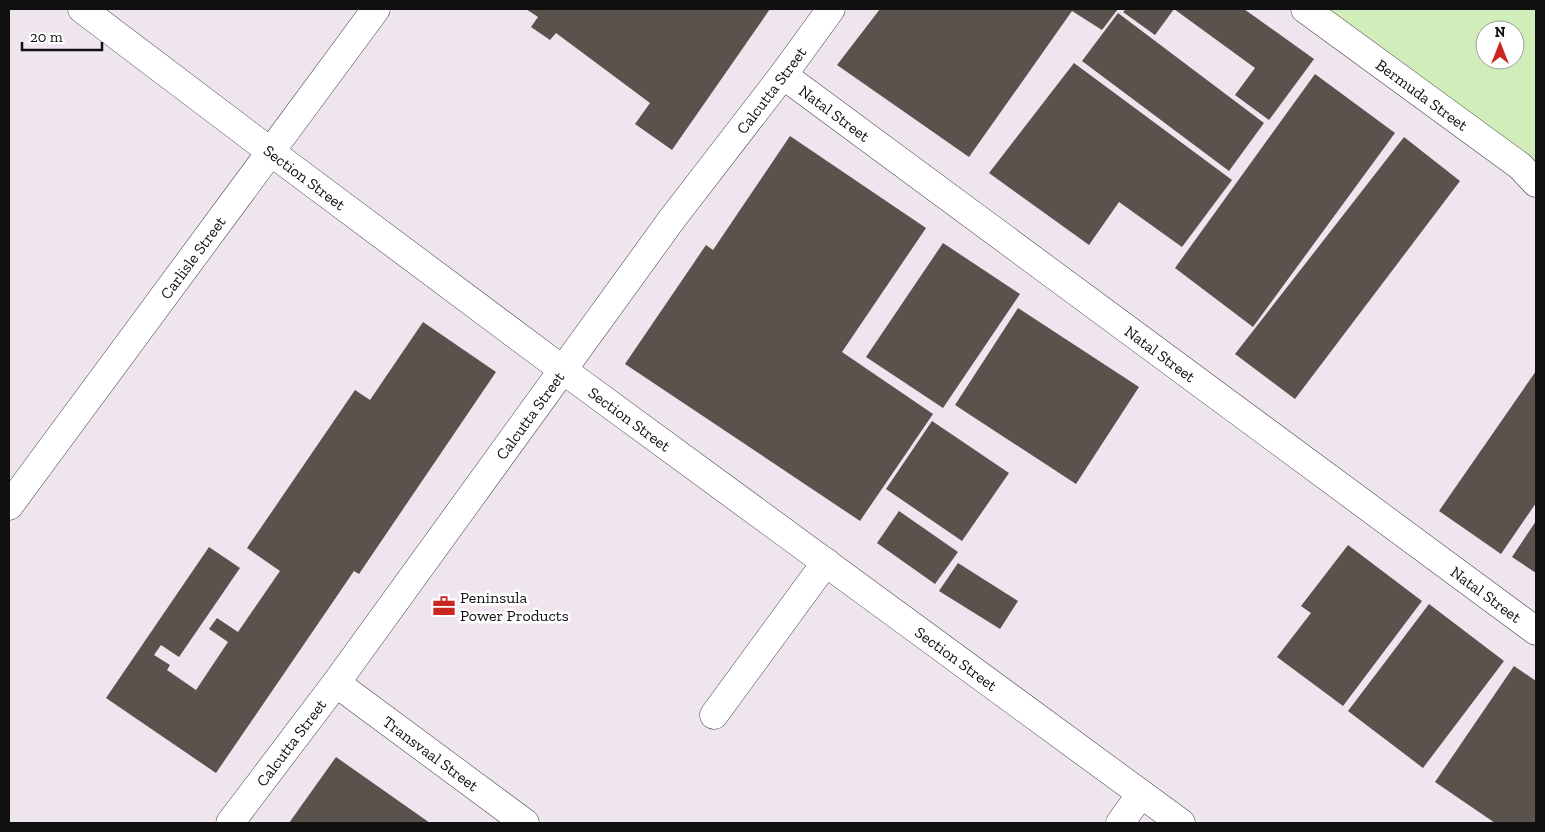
<svg xmlns="http://www.w3.org/2000/svg" width="1545" height="832" font-family="'Zilla Slab',serif">
<style>
.industrial{fill:#efe5ef}
.green{fill:#d0edba;fill-rule:evenodd}
.building{fill:#5a524c}
.lines{fill:none;stroke-linecap:round;stroke-linejoin:round}
.minor-casing{stroke:#434343;stroke-width:29}
.minor{stroke:#fff;stroke-width:28}
.labels{text-anchor:middle;stroke-width:5;stroke-linejoin:round;paint-order:stroke}
.street-label{font-size:16px;fill:#101010;stroke:#fff}
.poi-label{font-size:16px;fill:#101010;stroke:#fff;text-anchor:start}
</style>
<rect width="100%" height="100%" fill="#fffef3"/>
<!-- industrial -->
<path class="industrial" d="M9,9H1302L1536,186V823H9Z"/>
<!-- green -->
<path class="green" d="M1327,9H1536V164ZM1485,30H1515V60H1485Z"/>
<!-- building -->
<path class="building" d="M526,9H770L672,150L635,124L650,103L556,33L550,40L531,27L538,17Z
M880,9H1118L1102,30L1072,11L969,157L837,65Z
M1126,9H1244L1314,59L1269,120L1235,95L1255,68L1174,9L1155,35L1123,12Z
M1118,13L1264,123L1229,171L1082,61Z
M1074,63L1232,180L1182,247L1119,202L1089,245L989,173Z
M1315,74L1395,133L1253,327L1175,268Z
M790,136L926,228L842,352L933,414L860,521L625,364L706,245L713,250Z
M1404,137L1460,181L1295,399L1235,354Z
M943,243L1020,294L943,408L866,357Z
M1018,308L1139,387L1076,484L955,405Z
M423,322L496,372L359,574L354,571L216,773L106,698L209,547L240,568L179,657L161,645L154,655L170,665L167,670L196,690L228,642L209,629L217,618L238,632L280,571L247,548L355,390L370,400Z
M1536,371V503L1501,554L1439,511Z
M932,421L1009,473L962,541L886,489Z
M899,511L958,552L935,584L877,543Z
M1536,521V573L1512,557Z
M1348,545L1422,601L1343,706L1277,657L1311,613L1301,606Z
M958,563L1018,601L1000,629L939,591Z
M1429,604L1504,661L1423,768L1348,711Z
M1514,666L1536,681V823H1495L1435,782Z
M336,757L430,823H289Z"/>
<g class="lines">
<defs>
<g id="minor">
<path id="s1" d="M82,9L271,152L563,370L1181,823"/>
<path id="s2" d="M1305,9L1520,166L1536,183"/>
<path id="s3" d="M783,75L1536,631"/>
<path id="s4" d="M9,506L376,9"/>
<path id="s5" d="M336,683L525,823"/>
<path d="M714,715L826,562"/>
<path id="s6" d="M230,823L336,683L672,219L783,75L831,9"/>
<path d="M1120,823L1141,794"/>
</g>
</defs>
<!-- minor casing -->
<use href="#minor" class="minor-casing"/>
<!-- minor -->
<use href="#minor" class="minor"/>
</g>
<!-- icons -->
<defs>
<symbol id="office-bare" viewBox="-9 -9 18 18"><path d="M-6-3h4V-5.5h4V-3h4V5H-6ZM-1-4.5V-3h2v-1.5ZM-6 0V1H6V0Z" fill="#c9261f" stroke="#fff" stroke-width="2.5" paint-order="stroke"/></symbol>
</defs>
<g fill-rule="evenodd">
<use href="#office-bare" x="428" y="590" width="32" height="32"/>
</g>
<g class="labels">
<!-- street labels -->
<g class="street-label">
<text dy="6" stroke="none"><textPath href="#s6" startOffset="911">Calcutta Street</textPath></text>
<text dy="6" stroke="none"><textPath href="#s2" startOffset="145">Bermuda Street</textPath></text>
<text dy="6" stroke="none"><textPath href="#s3" startOffset="64">Natal Street</textPath></text>
<text dy="6" stroke="none"><textPath href="#s1" startOffset="279">Section Street</textPath></text>
<text dy="6" stroke="none"><textPath href="#s4" startOffset="309">Carlisle Street</textPath></text>
<text dy="6" stroke="none"><textPath href="#s3" startOffset="469">Natal Street</textPath></text>
<text dy="6" stroke="none"><textPath href="#s6" startOffset="506">Calcutta Street</textPath></text>
<text dy="6" stroke="none"><textPath href="#s1" startOffset="684">Section Street</textPath></text>
<text dy="6" stroke="none"><textPath href="#s3" startOffset="874">Natal Street</textPath></text>
<text dy="6" stroke="none"><textPath href="#s1" startOffset="1089">Section Street</textPath></text>
<text dy="6" stroke="none"><textPath href="#s6" startOffset="101">Calcutta Street</textPath></text>
<text dy="6" stroke="none"><textPath href="#s5" startOffset="118">Transvaal Street</textPath></text>
</g>
<!-- poi labels -->
<g class="poi-label">
<text x="460" y="603">Peninsula<tspan x="460" dy="18">Power Products</tspan></text>
</g>
</g>
<!-- border -->
<rect width="1545" height="832" fill="none" stroke="#101010" stroke-width="20"/>
<!-- north arrow -->
<g transform="translate(1500 45)"><circle r="24" fill="#ffffff" stroke="#9f9f9f"/>
<path d="M0-4L9 19L0 12L-9 19Z" fill="#c9261f"/>
<text y="-8" font-size="14" font-weight="bold" text-anchor="middle" fill="#101010">N</text>
</g>
<!-- scale -->
<path d="M22 42v8h80v-8" fill="none" stroke="#101010" stroke-width="2.5"/>
<text x="30" y="42" font-size="15" fill="#101010" stroke="#ffffff" stroke-width="4" paint-order="stroke">20 m</text>
</svg>
